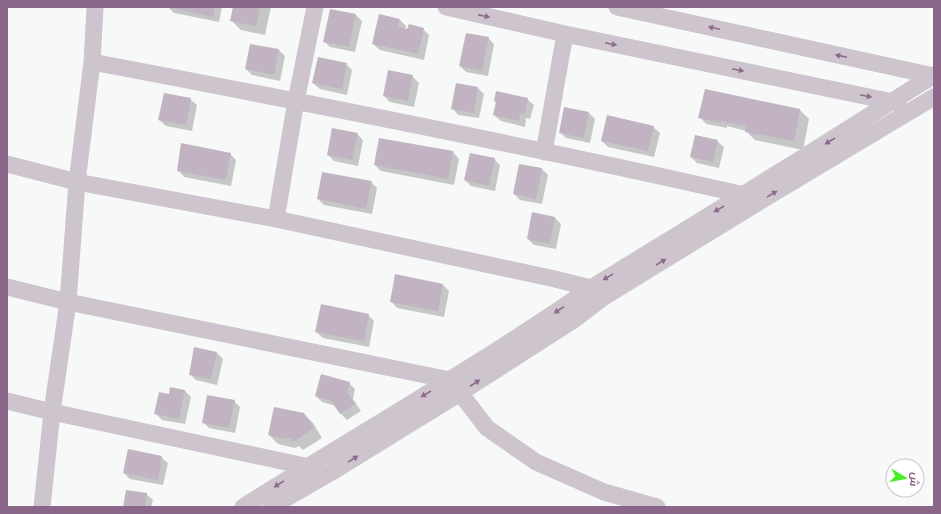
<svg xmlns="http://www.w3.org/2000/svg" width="941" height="514" font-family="Cabin,Cairo,sans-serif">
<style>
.shadow{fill:#0003}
.building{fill:#c1b3c1}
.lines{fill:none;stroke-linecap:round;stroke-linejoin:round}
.minor{stroke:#cdc4cd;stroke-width:17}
.oneway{fill:#8d6b8c}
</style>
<rect width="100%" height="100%" fill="#f7f9f8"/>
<!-- shadow -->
<path class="shadow" d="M168,7H222L219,22L174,13Z
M234,7H271L265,35L241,30L232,21Z
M356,15L362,21L355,52L330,47L324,41Z
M400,20L406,26L405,30L423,29L429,35L424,60L380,50L373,44Z
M488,38L494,44L488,76L466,72L460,66Z
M279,50L285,56L280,81L252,75L246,69Z
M346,64L352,70L347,95L320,89L313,83Z
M412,76L419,83L414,107L390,102L384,96Z
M457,84L478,88L484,94L479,118L458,115L452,108Z
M190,99L197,105L192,131L166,126L159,120Z
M527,99L534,105L530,119L526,118L525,127L501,121L494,115L497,103L495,101Z
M565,108L589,113L595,119L590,143L566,138L560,132Z
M800,110L809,119L803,150L755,140L746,131L727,126V128L706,124L700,117Z
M653,127L660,133L654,157L608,147L602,141Z
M357,134L363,140L358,166L334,161L328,155Z
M717,141L724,147L719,168L697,163L691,157Z
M453,152L459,159L454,185L381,171L375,165Z
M230,154L236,160L231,186L184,177L178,170Z
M494,159L500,165L495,191L471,186L465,180Z
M520,165L542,169L548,175L542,204L520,200L514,194Z
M371,182L377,188L372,214L324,205L318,199Z
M533,213L555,218L561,224L556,249L534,245L528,239Z
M443,285L449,291L444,317L397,308L391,301Z
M368,315L374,321L369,347L323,338L316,332Z
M217,353L223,359L217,385L196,380L190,374Z
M349,383L355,389L353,399L361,411L347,420L341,414L336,406L322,402L316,396Z
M185,391L191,397L185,424L162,420L156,414L170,396Z
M234,401L240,407L235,433L209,428L203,422Z
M304,414L313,423L322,438L303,450L299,446L295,448L278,444L269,435Z
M161,457L168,463L163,485L130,479L124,473Z
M146,494L153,500L151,507H124Z"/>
<!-- building -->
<path class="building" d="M168,7H215L213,17Z
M233,7H260L256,26L230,21Z
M330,9L356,14L349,47L323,42Z
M379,14L400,19L398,27L407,29L409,24L424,28L418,54L372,44Z
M466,33L489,37L482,71L459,66Z
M250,44L279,49L274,75L245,69Z
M318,57L347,63L342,89L312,83Z
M388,70L413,75L408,101L383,96Z
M456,83L478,87L474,113L451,109Z
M705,89L800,109L794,141L745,132L746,126L721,121V123L698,118Z
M496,91L528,98L525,114L520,113L519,121L493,115L496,102L494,101Z
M164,93L191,98L186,125L158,120Z
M564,107L589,112L584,138L559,133Z
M607,115L654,126L648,151L601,141Z
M332,128L358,133L352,160L327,155Z
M695,135L718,140L713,162L690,157Z
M379,138L453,151L448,179L374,165Z
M181,143L231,153L226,180L177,171Z
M470,153L495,158L489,186L464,180Z
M519,164L542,168L536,199L513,194Z
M322,172L372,181L366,209L317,199Z
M532,212L555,217L550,244L527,239Z
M395,274L443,284L438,311L390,302Z
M321,304L369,314L364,341L315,332Z
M194,347L217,352L211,379L189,375Z
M321,374L350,382L347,392L355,404L340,414L331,401L315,396Z
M170,387L185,390L179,419L154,414L159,392L169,394Z
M207,395L235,400L229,428L202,423Z
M274,407L304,413L314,428L293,442L290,437L286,439L268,435Z
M128,449L162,456L158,480L123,473Z
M126,490L147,493L145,507H123Z"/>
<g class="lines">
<!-- minor -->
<path class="minor" d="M446,7L565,34L898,103
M617,7L934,76
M92,62C309,103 525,145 740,194L743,195L748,199
M544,152L565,34
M7,164L77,182L276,219L555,279L591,288L597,292
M276,219L296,101L315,7
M7,287L68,302L450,380L487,428L536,462L604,492L657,507
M7,401L52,412L314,468
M42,507L52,412L68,302L77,182L92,62L95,7
M243,507C359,434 478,366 591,288L791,165L934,75
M271,507L332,472L460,393L575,319L604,297L754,205L934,97"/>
</g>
<!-- one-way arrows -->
<defs><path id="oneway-solid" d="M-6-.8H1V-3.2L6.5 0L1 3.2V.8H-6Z"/></defs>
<g class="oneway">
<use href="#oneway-solid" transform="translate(484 16) rotate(13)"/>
<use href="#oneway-solid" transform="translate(714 28) rotate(-168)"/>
<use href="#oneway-solid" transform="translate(611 44) rotate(12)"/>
<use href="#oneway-solid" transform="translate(841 56) rotate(-168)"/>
<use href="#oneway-solid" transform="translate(738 70) rotate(12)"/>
<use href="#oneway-solid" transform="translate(866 96) rotate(12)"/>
<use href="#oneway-solid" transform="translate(830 141) rotate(148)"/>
<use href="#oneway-solid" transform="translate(772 194) rotate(-31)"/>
<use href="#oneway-solid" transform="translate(719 209) rotate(149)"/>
<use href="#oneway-solid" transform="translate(661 262) rotate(-31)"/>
<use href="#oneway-solid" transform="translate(608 277) rotate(149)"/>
<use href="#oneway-solid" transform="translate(559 310) rotate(147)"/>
<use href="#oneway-solid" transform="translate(475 383) rotate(-33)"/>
<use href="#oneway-solid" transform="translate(426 394) rotate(149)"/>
<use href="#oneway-solid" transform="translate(353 459) rotate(-32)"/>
<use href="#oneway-solid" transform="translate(279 484) rotate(148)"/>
</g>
<!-- border -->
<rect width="941" height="514" fill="none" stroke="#8a6689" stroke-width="16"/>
<!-- north arrow -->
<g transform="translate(905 478) rotate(100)"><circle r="19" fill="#ffffff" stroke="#d0c2d0"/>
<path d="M0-3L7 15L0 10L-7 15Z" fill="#46ef21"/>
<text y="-6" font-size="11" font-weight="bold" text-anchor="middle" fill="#8a6689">ش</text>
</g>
</svg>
